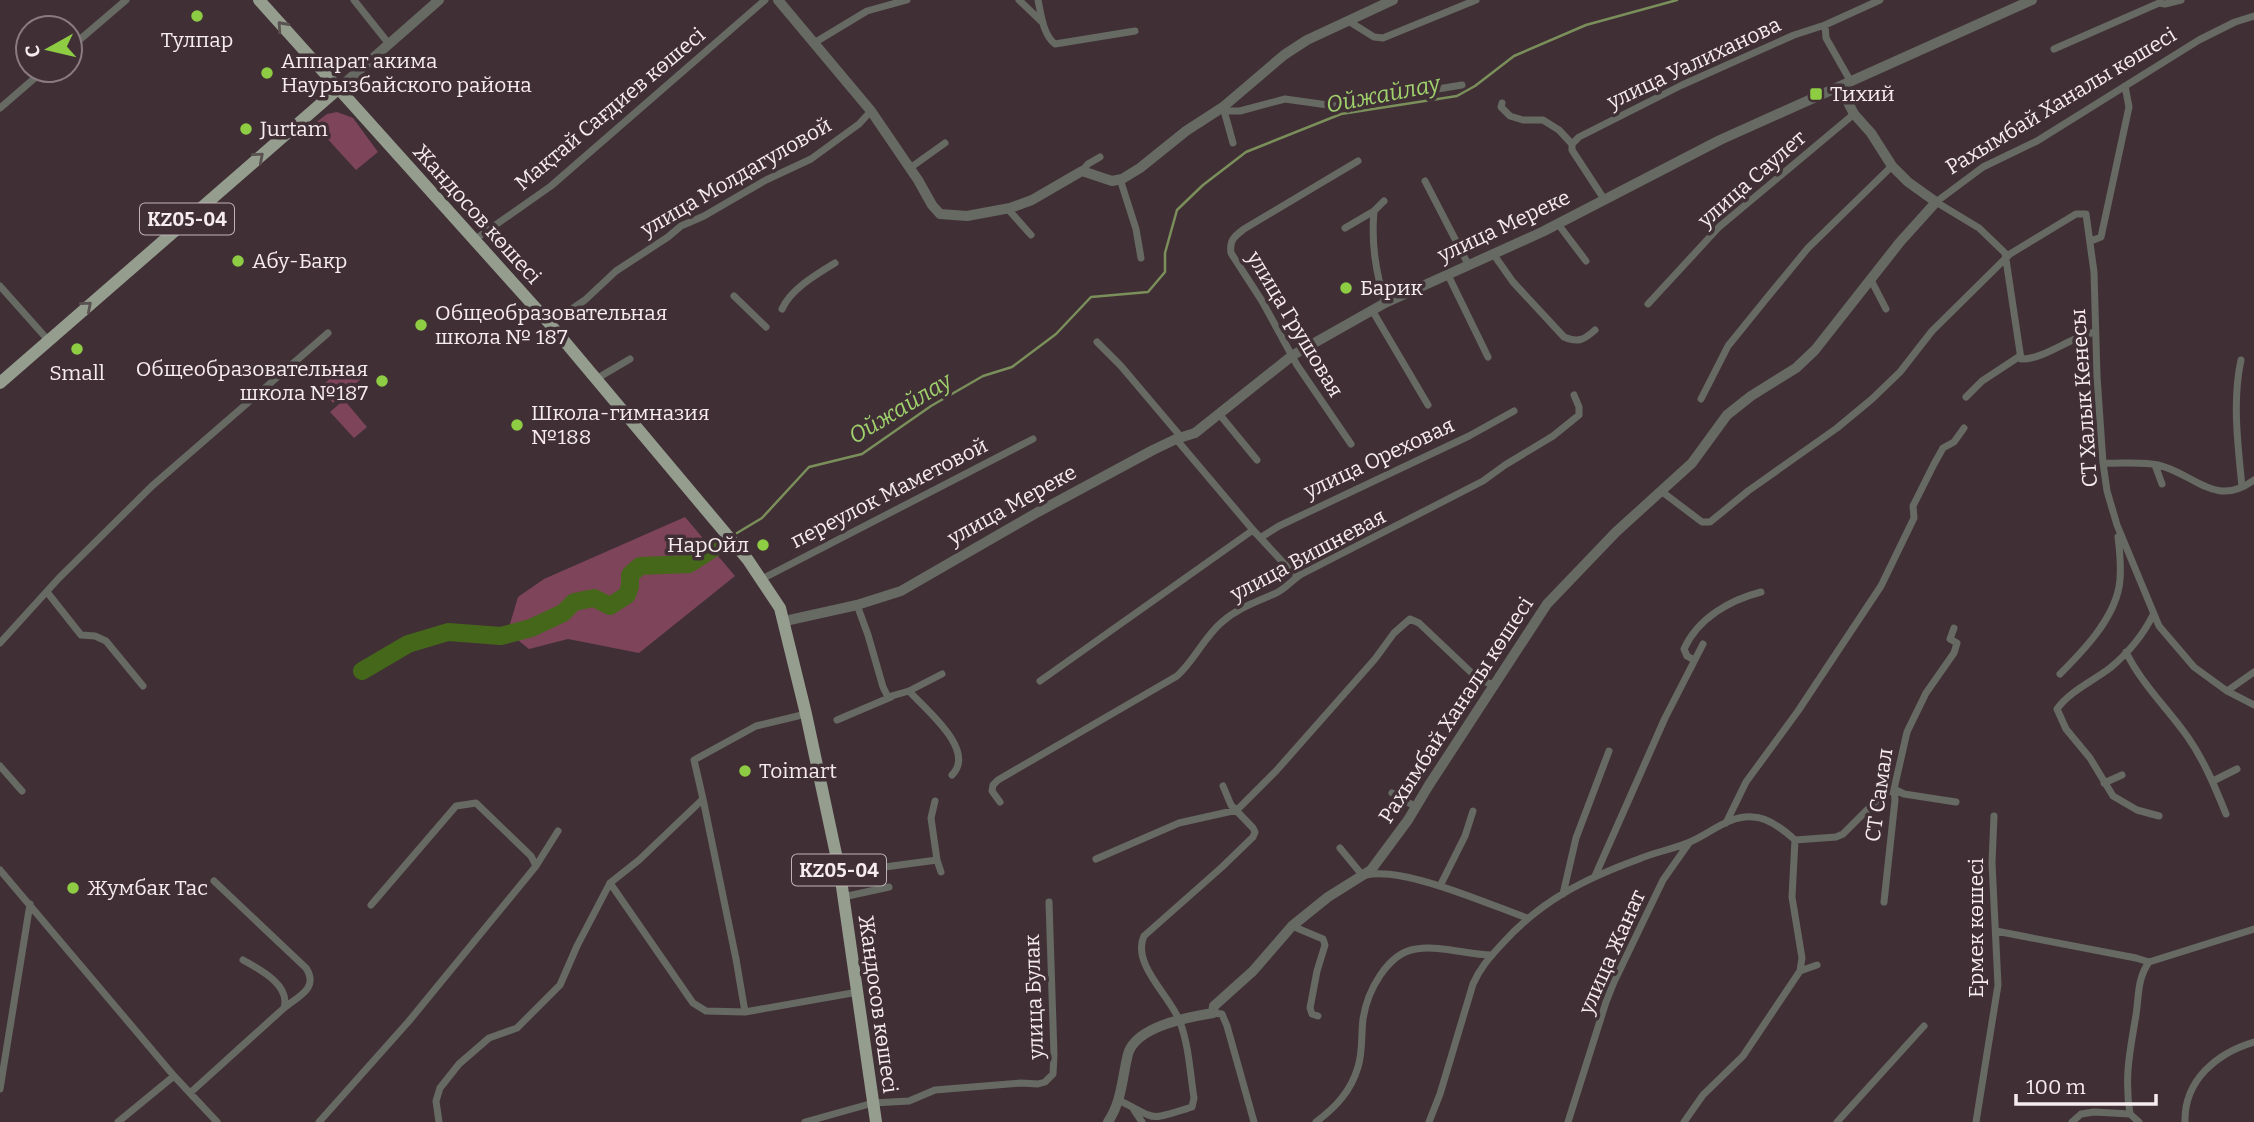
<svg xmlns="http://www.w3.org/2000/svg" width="2254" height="1122" font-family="Bitter,serif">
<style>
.green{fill:#7d445a}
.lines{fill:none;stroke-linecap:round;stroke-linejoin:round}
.stream{stroke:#7a8f5a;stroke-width:2.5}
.river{stroke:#45671a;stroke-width:18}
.minor{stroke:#666a63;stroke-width:7}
.tertiary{stroke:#666a63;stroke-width:10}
.primary{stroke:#959d8f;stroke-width:12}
.oneway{stroke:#5a5151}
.poi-dot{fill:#8ecd43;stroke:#403036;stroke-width:2.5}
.labels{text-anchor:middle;stroke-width:7;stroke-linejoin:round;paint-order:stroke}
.shield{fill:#403036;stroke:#bfb3b7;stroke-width:2}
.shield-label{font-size:19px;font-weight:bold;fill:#f6ebee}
.poi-label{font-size:21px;fill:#f6ebee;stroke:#403036;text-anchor:start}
.street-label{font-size:21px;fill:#f6ebee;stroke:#403036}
.water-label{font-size:23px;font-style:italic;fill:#9fd16c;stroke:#403036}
</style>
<rect width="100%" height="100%" fill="#403036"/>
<!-- green -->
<path class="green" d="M337,112L353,118L378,152L356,170L314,124L327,114Z
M348,364L361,379L333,403L320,387Z
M344,400L367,427L354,438L330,412Z
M685,517L735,576L639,653L568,639L529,649L519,641L510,624L518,597L544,579Z"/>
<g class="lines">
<!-- stream -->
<path class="stream" d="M737,533L762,518L809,467L862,454L931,406L983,376L1012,367L1056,334L1091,297L1148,292L1165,272V253L1177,210L1203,185L1246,152L1341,114L1457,96L1475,86L1514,56L1586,25L1677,0"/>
<!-- river -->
<path class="river" d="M362,671L408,644L448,632L501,636L531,628L563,613L574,602L594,598L610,606L627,595L630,586V575L640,566L689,564L714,548"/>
<!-- minor -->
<path class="minor" d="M354,0L389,44
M1019,0L1043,23
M1038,0C1041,14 1043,35 1055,44L1135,31
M1350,22L1374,37L1383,38L1476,0
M1825,25L1826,38L1851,82
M814,43L867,11L907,0
M70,48L126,0
M2054,49L2159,3L2165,4L2181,0
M1502,103L1501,107L1510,116L1523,120H1543L1559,130L1572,144V150L1604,199
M1223,107L1229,111H1240L1285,99L1335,106L1363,104L1383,98L1462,85
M1223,107L1233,143
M0,108L44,70
M1572,144L1579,137L1682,85L1794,35L1825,25L1880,0
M910,168L945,143
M1082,171L1088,164L1100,157
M1120,179L1136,229L1141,258
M1425,181L1469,266
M1384,201L1374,211C1371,244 1376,272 1385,303
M1007,208L1031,235
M1558,224L1586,261
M1345,228L1374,211
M474,240L551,186L765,0
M2091,241L2101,237L2129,107L2125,86
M1494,255L1513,282L1564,337C1578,343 1584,340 1595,330
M1448,275L1488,357
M1871,280L1886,309
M0,286L48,340
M734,296L766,327
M1648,304L1719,227L1854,114
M782,309C791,289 817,274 835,263
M1372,310L1428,405
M550,324L585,300L616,271L668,237L681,226L704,216L766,180L811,159L859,124L871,111
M2095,332C2070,337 2043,360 2021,359L2005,253L1979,228L1936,202L1983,167L2037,141L2199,40L2235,22L2254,16
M1097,342L1121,366L1181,437
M2241,360C2232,402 2238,445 2242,487
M596,379L630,359
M1966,397L1982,381L2020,356
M1701,399L1728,346L1766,299L1808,248L1892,166
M1220,415L1257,460
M1176,439L1253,530L1291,571L1300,575
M1351,444L1297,365L1262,301L1231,253C1229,240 1235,236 1244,229L1358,161
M2103,463C2122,464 2140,461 2158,465C2194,473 2215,509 2254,480
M2155,465L2162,484
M1661,491L1702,522H1710L1715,518L1748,491L1837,428L1872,399L1900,372L1932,331L2010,254L2076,214H2086L2094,272L2097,376L2103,463L2107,491L2117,525L2159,626L2194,667L2227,691L2254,705
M1260,538L1279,526L1469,436L1514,411
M762,579L1033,439
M47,592L81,635L95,636L106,641L143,686
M857,605L868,635L883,687L888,697L909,691L942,674
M2153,615C2143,635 2127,654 2110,668C2093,681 2070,691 2057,709L2066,729L2090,758L2113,796L2137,810L2159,816
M0,643L59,578L152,486L328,333
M2126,652C2141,683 2167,708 2187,736C2204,760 2215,787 2226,814
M1694,660L1687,656L1684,649C1698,618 1730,600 1761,592
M2060,674C2083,651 2113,620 2119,587C2122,571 2120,553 2118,537
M1040,681L1253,530
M909,691C925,709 977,750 952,775
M2227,691L2254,672
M837,720L891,697
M0,766L22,791
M2213,781L2237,769
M2104,783L2122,775
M1392,793L1416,807
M703,799L736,959L745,1012L858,992
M1000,802L992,791L993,785L998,780L1177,676C1195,660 1204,637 1222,622C1238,608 1256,602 1274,594C1284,590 1291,581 1300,575L1483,481L1505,465L1553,436L1579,415V407L1574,395
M1726,823L1746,782L1798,711L1881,586L1914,518L1913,506L1934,464L1943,448L1954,442L1964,428
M1795,840L1836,837L1843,834L1882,795L1894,789L1904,794L1956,802
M1340,848L1363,876
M1096,859L1179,823L1237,810L1276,771L1375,659L1394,633L1410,619L1419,623L1477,678L1495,686
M937,860L941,872
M0,870L174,1076L217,1122
M840,873L937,860L931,818L935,801
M1366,875C1403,866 1488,904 1527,918
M1595,876L1665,718L1703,644
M214,881L306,968C319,988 299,996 284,1008
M610,883L693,1003L706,1011L745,1012
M1440,886L1465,836L1473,811
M1563,894L1576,838L1609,751
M843,897L889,887
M1884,902L1895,800L1894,789L1907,732L1926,693L1954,653L1957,643L1950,639L1954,628
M371,905L456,806L476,803L531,856L536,866
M1292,926L1323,939L1325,945L1317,971L1310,1008L1312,1014L1318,1016
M1996,931L2136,958L2149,962
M1800,971L1817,965
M1213,1013L1222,1014L1227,1026L1254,1122
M0,1089L30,904
M190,1093L284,1008C291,985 259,969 243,960
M1118,1100C1159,1119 1145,1122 1192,1107L1194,1098C1190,1073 1189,1046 1180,1022C1171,997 1131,964 1144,936L1222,867L1253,837L1255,832L1253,828L1231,805L1223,786
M1134,1110L1142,1122
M118,1122L174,1076
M319,1122L409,1021L536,866L558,831
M439,1122L436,1101L440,1088L459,1064L489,1038L517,1028L560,985L577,946L610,883L639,860L703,799L694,760L756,726L806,714
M805,1122L873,1103L909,1101L935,1090L1021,1083L1038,1084L1045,1082L1053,1074L1054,1055L1049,902
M1316,1122C1336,1107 1351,1091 1358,1067C1363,1051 1361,1035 1363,1019C1367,992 1387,953 1416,949C1441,945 1467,955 1492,955
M1429,1122L1440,1094L1473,984C1480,968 1489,958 1501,945C1540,901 1584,879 1639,859C1655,852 1674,849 1690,842C1711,833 1729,815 1753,817C1768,817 1784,830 1795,840L1792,897L1802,958L1800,971L1743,1056L1703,1095L1684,1122
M1568,1122L1606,1002L1614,982L1663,880L1689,843
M1837,1122L1924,1026
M1976,1122L1998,985L1992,863L1994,816
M2072,1122L2081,1114L2094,1112L2130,1114
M2139,1122L2130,1114C2124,1077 2130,1051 2136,1015C2139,996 2137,979 2149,962L2254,929
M2185,1122C2184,1080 2217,1053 2254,1042"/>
<!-- tertiary -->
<path class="tertiary" d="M778,0L871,111L918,180L932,205L940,214L967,216L1010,208L1032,200L1082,171L1112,181L1122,179L1140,168L1186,131L1223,107L1284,55L1307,40L1393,0
M339,88L439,0
M785,621L857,605L901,591L1038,512L1153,450L1176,439L1195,433L1293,355L1385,303L1542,232L1720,140L2032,0
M1108,1122C1122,1101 1122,1078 1128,1054C1136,1026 1189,1017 1213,1013L1214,1006L1253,971L1292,926L1328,897L1371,870L1408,820L1429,785L1547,604L1616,532L1692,463L1727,415L1751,396L1796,368L1815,350L1900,242L1936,202L1908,182L1892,166L1871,133L1854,114L1840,87"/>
<!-- primary -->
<path class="primary" d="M259,0L550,324L748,560L780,608L806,714L840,873L876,1122
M0,383L339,88"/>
</g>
<!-- one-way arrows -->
<defs><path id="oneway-chevron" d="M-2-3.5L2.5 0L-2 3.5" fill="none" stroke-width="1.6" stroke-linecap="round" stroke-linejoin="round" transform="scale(1.75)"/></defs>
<g class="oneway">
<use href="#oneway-chevron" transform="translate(282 26) rotate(-132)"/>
<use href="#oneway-chevron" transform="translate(259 157) rotate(-41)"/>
<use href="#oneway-chevron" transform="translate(87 306) rotate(-41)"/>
</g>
<!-- markers -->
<g class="poi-dot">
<circle cx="197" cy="16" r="7"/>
<circle cx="267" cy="73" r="7"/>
<rect x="1809" y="87" width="14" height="14" rx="3.5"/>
<circle cx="246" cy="129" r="7"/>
<circle cx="238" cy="261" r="7"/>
<circle cx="1346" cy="288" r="7"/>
<circle cx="421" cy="325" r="7"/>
<circle cx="77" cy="349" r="7"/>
<circle cx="382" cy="381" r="7"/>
<circle cx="517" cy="425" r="7"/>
<circle cx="763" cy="545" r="7"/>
<circle cx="745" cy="771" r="7"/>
<circle cx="73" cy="888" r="7"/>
</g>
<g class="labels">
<!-- shield labels -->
<g class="shield">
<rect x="140" y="203.5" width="94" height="31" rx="5"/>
<rect x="792" y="854.5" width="94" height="31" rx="5"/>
</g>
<g class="shield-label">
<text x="187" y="226">KZ05-04</text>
<text x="839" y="877">KZ05-04</text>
</g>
<!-- poi labels -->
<g class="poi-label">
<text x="197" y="47" text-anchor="middle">Тулпар</text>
<text x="281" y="68">Аппарат акима<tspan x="281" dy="24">Наурызбайского района</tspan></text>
<text x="1830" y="101">Тихий</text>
<text x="260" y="136">Jurtam</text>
<text x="252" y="268">Абу-Бакр</text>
<text x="1360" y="295">Барик</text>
<text x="435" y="320">Общеобразовательная<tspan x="435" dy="24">школа № 187</tspan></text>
<text x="368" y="376" text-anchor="end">Общеобразовательная<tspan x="368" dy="24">школа №187</tspan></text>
<text x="77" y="380" text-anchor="middle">Small</text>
<text x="531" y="420">Школа-гимназия<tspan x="531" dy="24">№188</tspan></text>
<text x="749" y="552" text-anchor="end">НарОйл</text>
<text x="759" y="778">Toimart</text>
<text x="87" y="895">Жумбак Тас</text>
</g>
<!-- street labels -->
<g class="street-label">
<text transform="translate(1694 63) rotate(-25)" y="7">улица Уалиханова</text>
<text transform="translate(2061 101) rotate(-31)" y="7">Рахымбай Ханалы көшесі</text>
<text transform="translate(610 109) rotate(-40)" y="7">Мақтай Сағдиев көшесі</text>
<text transform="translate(736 177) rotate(-30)" y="7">улица Молдагуловой</text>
<text transform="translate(1752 179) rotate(-41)" y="7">улица Саулет</text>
<text transform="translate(477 214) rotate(48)" y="7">Жандосов көшесі</text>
<text transform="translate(1504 226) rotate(-25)" y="7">улица Мереке</text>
<text transform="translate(1295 324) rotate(59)" y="7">улица Грушовая</text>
<text transform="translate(2084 398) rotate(-94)" y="7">СТ Халык Кенесы</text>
<text transform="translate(1379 458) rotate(-25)" y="7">улица Ореховая</text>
<text transform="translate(889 493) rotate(-27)" y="7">переулок Маметовой</text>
<text transform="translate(1012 505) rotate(-29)" y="7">улица Мереке</text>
<text transform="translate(1308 555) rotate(-28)" y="7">улица Вишневая</text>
<text transform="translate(1456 710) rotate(-57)" y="7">Рахымбай Ханалы көшесі</text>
<text transform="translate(1879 795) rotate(-82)" y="7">СТ Самал</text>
<text transform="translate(1976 928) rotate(-90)" y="7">Ермек көшесі</text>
<text transform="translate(1612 952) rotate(-66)" y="7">улица Жанат</text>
<text transform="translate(1034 997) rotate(-92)" y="7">улица Булак</text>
<text transform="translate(878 1004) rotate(82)" y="7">Жандосов көшесі</text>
</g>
<!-- water labels -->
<g class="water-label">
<text transform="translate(1383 94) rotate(-11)" y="8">Ойжайлау</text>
<text transform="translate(900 408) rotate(-31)" y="8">Ойжайлау</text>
</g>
</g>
<!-- north arrow -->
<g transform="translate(49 49) rotate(262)"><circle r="33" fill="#403036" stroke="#897b80" stroke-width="2"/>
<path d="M0-5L12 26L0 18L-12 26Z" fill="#8ecd43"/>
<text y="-10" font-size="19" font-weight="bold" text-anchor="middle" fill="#f6ebee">С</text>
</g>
<!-- scale -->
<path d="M2016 1094v10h140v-10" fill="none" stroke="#f6ebee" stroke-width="3.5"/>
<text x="2026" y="1094" font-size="21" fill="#f6ebee" stroke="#403036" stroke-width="5" paint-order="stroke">100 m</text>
</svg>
